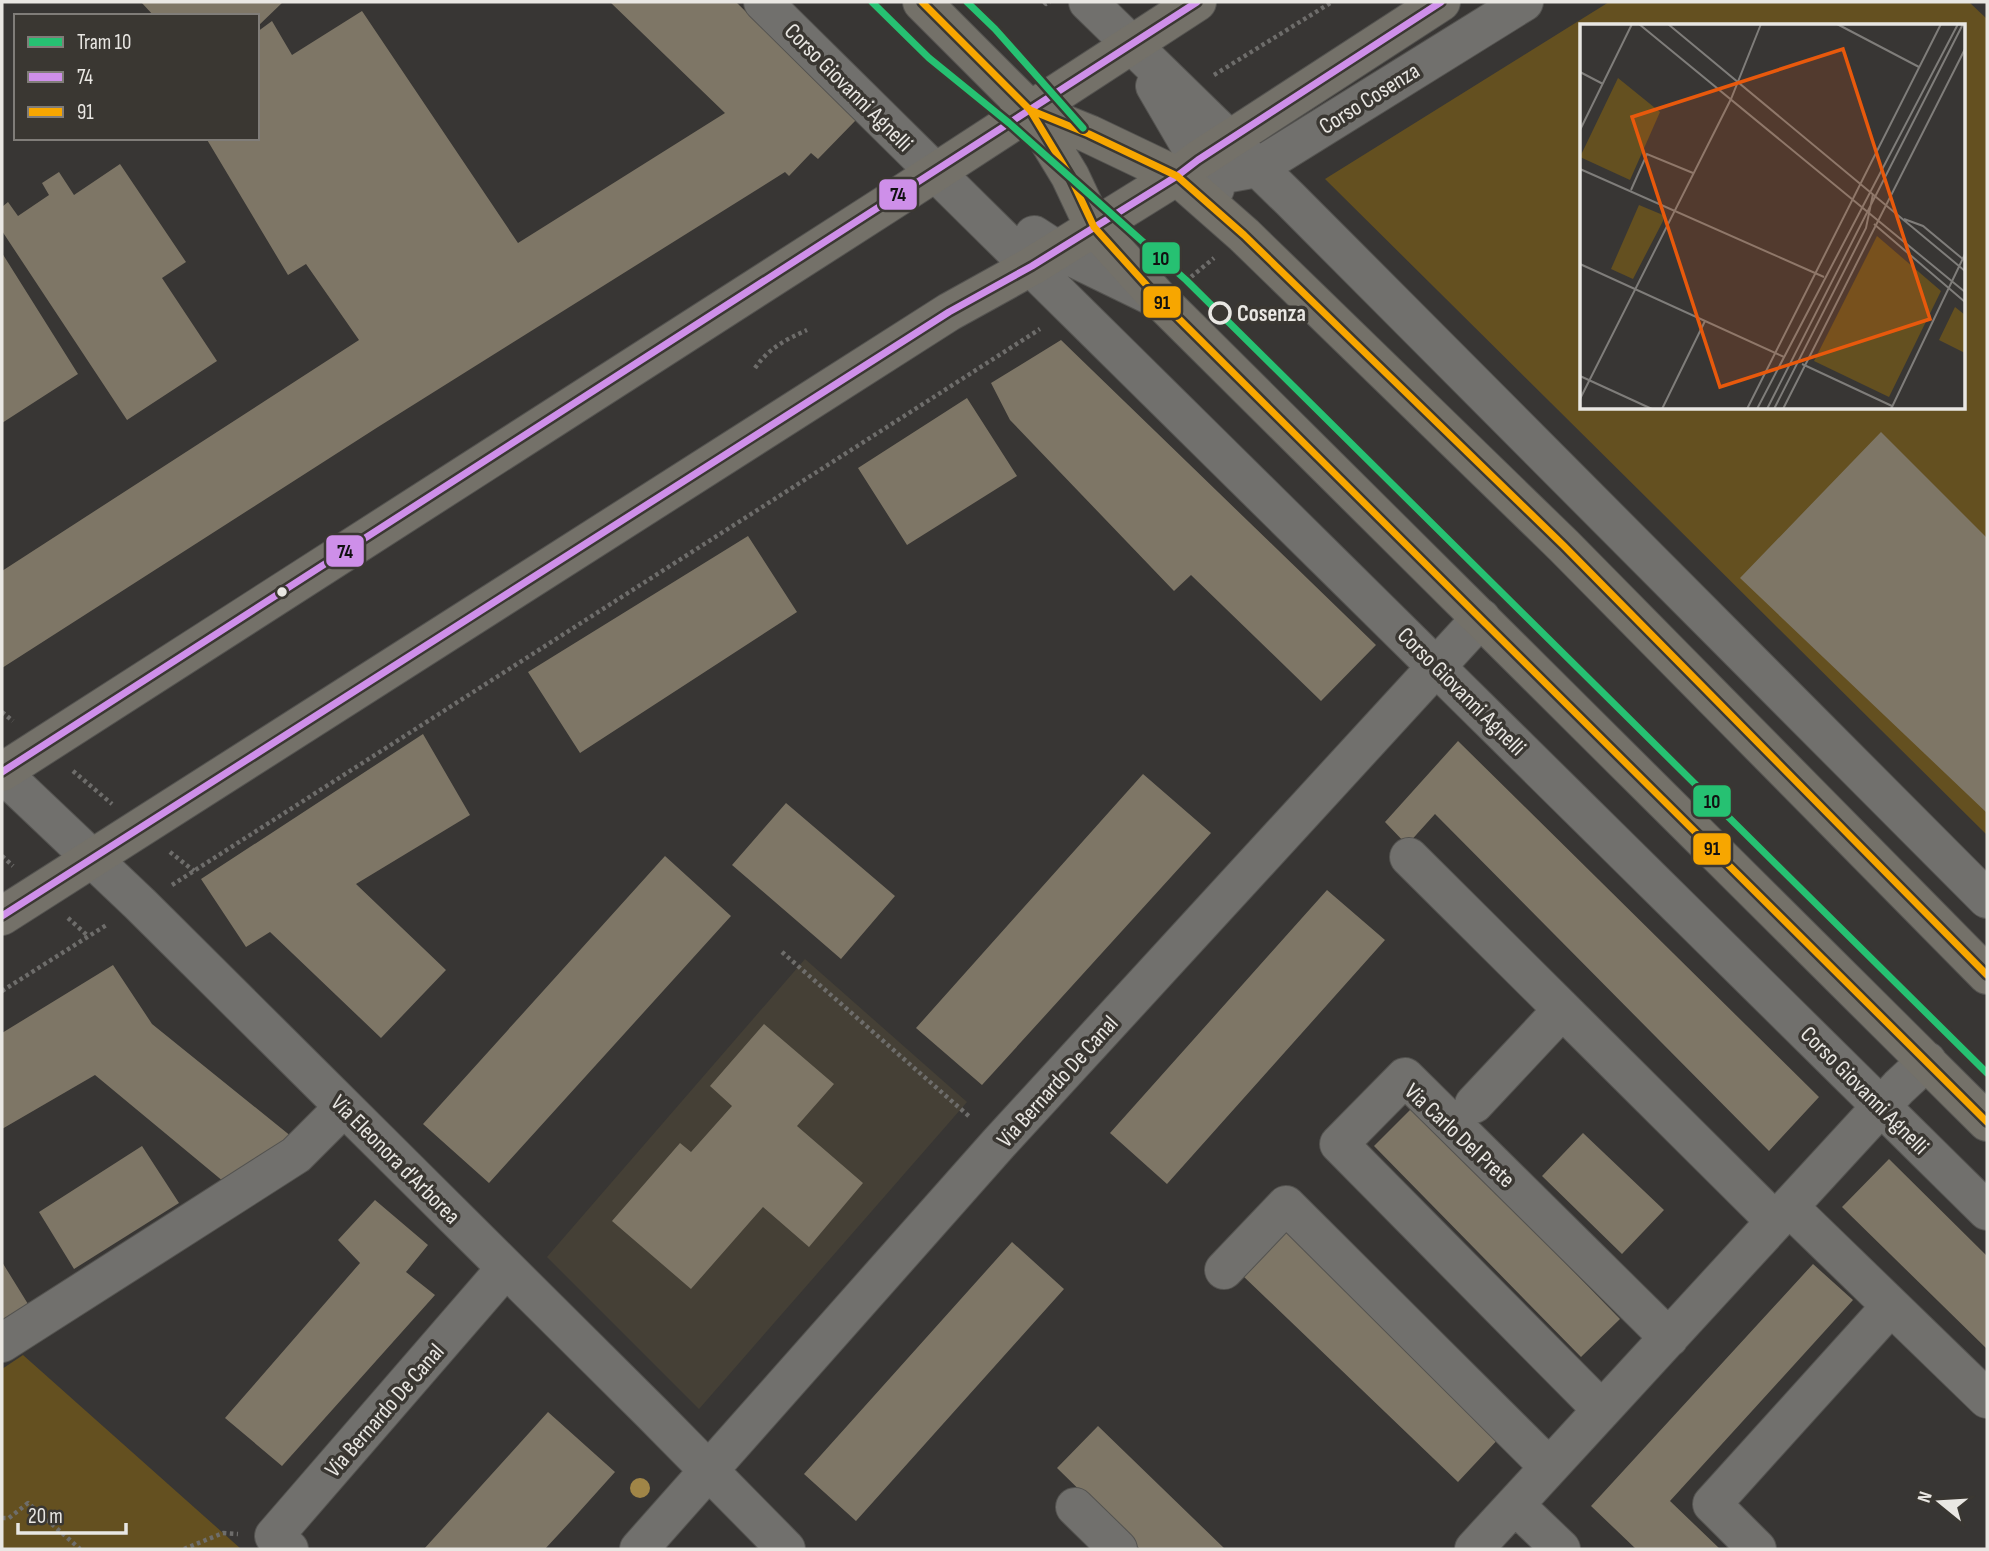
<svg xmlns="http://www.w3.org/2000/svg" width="1989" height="1551" font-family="'Sofia Sans Condensed',sans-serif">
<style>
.built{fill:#454036}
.green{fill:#645020;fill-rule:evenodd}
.building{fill:#7e7666}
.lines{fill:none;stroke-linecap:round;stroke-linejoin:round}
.minor-casing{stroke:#545350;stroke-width:40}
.major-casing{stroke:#545350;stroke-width:40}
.path{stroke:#6e6d6b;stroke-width:4.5;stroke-dasharray:3.5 3.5;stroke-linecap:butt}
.minor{stroke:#71706d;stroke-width:38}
.major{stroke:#747169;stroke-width:38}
.bus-1-casing{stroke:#3a3732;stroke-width:12}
.bus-2-casing{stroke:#3a3732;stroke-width:12}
.bus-1{stroke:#ce8fe9;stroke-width:7}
.bus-2{stroke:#f7a600;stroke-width:7}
.tram-1-casing{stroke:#3a3732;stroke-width:12}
.tram-1{stroke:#26c172;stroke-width:7}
.tree{fill:#a08547}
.stop-dot{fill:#3a3732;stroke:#e9e7e3;stroke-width:3.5}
.bus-dot{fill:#e9e7e3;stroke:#3a3732;stroke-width:2.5}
.labels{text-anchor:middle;stroke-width:7;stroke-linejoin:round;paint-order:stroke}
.street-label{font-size:23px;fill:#e9e7e3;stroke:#3a3732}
.stop-label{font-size:23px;font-weight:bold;fill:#e9e7e3;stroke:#3a3732;text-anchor:start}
.inset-road{fill:none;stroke:#7f7d7a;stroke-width:2}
.view{fill:#e8590c;fill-opacity:0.15;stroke:#e8590c;stroke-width:3.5}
.inset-edge{fill:none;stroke:#e9e7e3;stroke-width:3.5}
.line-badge{stroke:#3a3732;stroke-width:2.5}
.pale-badge-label{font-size:19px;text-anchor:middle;font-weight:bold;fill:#111}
</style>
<rect width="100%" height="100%" fill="#383634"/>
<!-- built -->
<path class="built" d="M805,959L967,1102L699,1409L547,1257Z"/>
<!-- green -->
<path class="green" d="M1609,2H1969L1987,19V835L1325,179ZM1581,26H1963V408H1581Z
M23,1355L223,1533L241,1549H2V1369Z"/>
<!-- building -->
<path class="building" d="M141,2H283L257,27V16H154Z
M610,2H736L856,120L818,159L811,153L789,176L785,172L378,427L2,668V571L359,340L306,264L288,275L206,138H257V32L272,21L292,55L362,11L518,243L725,113Z
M120,164L186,262L162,278L217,361L127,420L2,231V207L8,202L18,216L49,195L42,183L59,172L74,195Z
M2,253L78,374L2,423Z
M1061,340L1376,645L1321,701L1191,575L1174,591L1010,420L991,383Z
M967,398L1017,476L907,545L858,468Z
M1881,432L1987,538V813L1740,578Z
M748,536L797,612L580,753L528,672Z
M423,734L470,815L356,884L446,970L381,1038L270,932L246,947L201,879Z
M1458,741L1819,1097L1769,1151L1435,814L1407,845L1385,822Z
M1143,774L1211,833L982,1085L916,1028Z
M786,803L895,896L841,959L732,865Z
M665,856L731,916L489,1183L423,1124Z
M1327,890L1385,940L1167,1184L1110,1133Z
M113,965L152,1024L292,1137L224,1182L95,1075L2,1129V1033Z
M764,1024L834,1084L797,1126L863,1183L809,1247L763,1207L691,1289L612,1221L680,1143L691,1152L732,1106L710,1086Z
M1413,1107L1620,1319L1581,1357L1374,1146Z
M1583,1133L1664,1210L1622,1254L1542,1176Z
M142,1146L179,1203L74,1269L39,1212Z
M1889,1159L1987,1256V1349L1842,1207Z
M375,1200L428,1245L406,1272L435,1295L282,1466L225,1418L360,1263L338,1240Z
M1287,1229L1502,1435L1458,1482L1242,1275Z
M1012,1242L1064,1289L856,1521L804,1474Z
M2,1262L28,1304L2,1320Z
M1813,1264L1853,1300L1670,1501L1720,1549H1636L1591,1506Z
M548,1412L615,1472L571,1521L545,1549H424Z
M1098,1426L1225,1549H1140L1057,1468Z"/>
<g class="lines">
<defs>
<path id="minor" d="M763,2L1987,1211
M1088,2L1290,199L1987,899
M1155,86L1215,189
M1177,176L1208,177L1257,168L1524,2
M1034,235L1057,250L1160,300
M2,773L140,904L652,1413L786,1549
M1409,857L1775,1221
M1474,1104L1562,1010
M1789,1207L1987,1399
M1224,1270L1286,1205L1549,1467
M2,1343L296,1155L344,1107
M1602,1410L1339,1144L1405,1077L1669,1338
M1515,1505L1561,1549
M1075,1507L1118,1549
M289,1549L274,1536L506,1268
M639,1549L999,1143L1481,618
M1474,1549L1899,1087L1927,1061
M1757,1549L1712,1504L1891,1306"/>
<path id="major" d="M922,2L1030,110L1070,176L1094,227L1160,300L1987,1122
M1030,110L1089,134L1177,176L1244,235L1564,546L1987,975
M2,772L896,198L1197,2
M2,916L949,312L1032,266L1177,176L1198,160L1441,2"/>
</defs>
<!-- minor casing -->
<use href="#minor" class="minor-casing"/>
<!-- major casing -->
<use href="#major" class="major-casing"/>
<!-- path -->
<path class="path" d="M1044,2L1046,4L1050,2
M1214,75L1332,2
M1191,277L1214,258
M755,368C769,348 785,340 807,330
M2,712L13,721
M73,771L112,804
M170,852L194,871
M2,856L13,866
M172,885L1040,329
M68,918L88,936
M782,952L971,1118
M2,991L108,924
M2,1518H9L28,1503L80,1549
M184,1549L223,1533L238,1534"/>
<!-- minor -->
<use href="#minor" class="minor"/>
<!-- major -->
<use href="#major" class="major"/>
<defs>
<path id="bus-1" d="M2,772L1197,2
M2,916L949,312L1032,266L1177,176L1198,160L1441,2"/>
<path id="bus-2" d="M922,2L1030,110L1070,176L1094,227L1160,300L1987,1122
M1018,98L1030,110L1089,134L1177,176L1244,235L1564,546L1987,975"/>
</defs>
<!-- bus-1 casing -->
<use href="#bus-1" class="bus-1-casing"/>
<!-- bus-2 casing -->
<use href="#bus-2" class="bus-2-casing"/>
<!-- bus-1 -->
<use href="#bus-1" class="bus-1"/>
<!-- bus-2 -->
<use href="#bus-2" class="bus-2"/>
<defs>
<path id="tram-1" d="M872,2L929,58L1009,123L1186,280L1987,1073
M967,2L995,29L1083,128"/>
</defs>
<!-- tram-1 casing -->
<use href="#tram-1" class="tram-1-casing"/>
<!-- tram-1 -->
<use href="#tram-1" class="tram-1"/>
</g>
<!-- trees -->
<circle class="tree" cx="640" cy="1488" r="10"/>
<!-- markers -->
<circle class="stop-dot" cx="1220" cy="313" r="10"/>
<circle class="bus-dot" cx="282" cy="592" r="6"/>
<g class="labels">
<!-- street labels -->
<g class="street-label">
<text transform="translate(849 87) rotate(45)" y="8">Corso Giovanni Agnelli</text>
<text transform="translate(1369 98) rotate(-32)" y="8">Corso Cosenza</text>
<text transform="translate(1462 691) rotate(45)" y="8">Corso Giovanni Agnelli</text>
<text transform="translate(1057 1081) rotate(-48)" y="8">Via Bernardo De Canal</text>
<text transform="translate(1865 1090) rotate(45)" y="8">Corso Giovanni Agnelli</text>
<text transform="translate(1460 1135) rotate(43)" y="8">Via Carlo Del Prete</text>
<text transform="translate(396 1159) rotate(45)" y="8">Via Eleonora d'Arborea</text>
<text transform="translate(384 1410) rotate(-49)" y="8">Via Bernardo De Canal</text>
</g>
<!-- stop labels -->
<g class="stop-label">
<text x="1237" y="321">Cosenza</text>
</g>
</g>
<!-- overview -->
<g transform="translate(1580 24)">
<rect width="385" height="385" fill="#383634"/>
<path d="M38,54L80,88L50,156L0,133ZM59,181L83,191V197L53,255L31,245ZM297,212L361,267L309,373L234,337ZM375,283L385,291V329L359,316Z" fill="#645020"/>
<path class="inset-road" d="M59,0L385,268M88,0L385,247M257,0L339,43M0,48L23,60M0,106L52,0M0,145L244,253M51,166L67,130L113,149M324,195L343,202L384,236M294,200L385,278M0,240L204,333M222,340L312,382M0,352L72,385M0,375L151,75L181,0M82,385L125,297M167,385L361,0M177,385L378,0M187,385L383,0M194,385L286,204L293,170M203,385L385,25M311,385L385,230"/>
<path class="view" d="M263,25L350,295L140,363L52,93Z"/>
<rect width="385" height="385" class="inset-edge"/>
</g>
<g class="line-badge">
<rect x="878" y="178" width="40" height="33" rx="7" fill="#ce8fe9"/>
<rect x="1141" y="241" width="40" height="34" rx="7" fill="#26c172"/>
<rect x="1142" y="285" width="40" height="34" rx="7" fill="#f7a600"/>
<rect x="325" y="534" width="40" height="34" rx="7" fill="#ce8fe9"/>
<rect x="1692" y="784" width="40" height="34" rx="7" fill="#26c172"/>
<rect x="1692" y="832" width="40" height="34" rx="7" fill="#f7a600"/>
</g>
<g class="pale-badge-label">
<text x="898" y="201">74</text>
<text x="1161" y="265">10</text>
<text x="1162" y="309">91</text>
<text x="345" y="558">74</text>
<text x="1712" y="808">10</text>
<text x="1712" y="855">91</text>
</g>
<!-- border -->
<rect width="1989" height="1551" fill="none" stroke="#e9e7e3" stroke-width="7"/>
<!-- legend -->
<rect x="14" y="14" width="245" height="126" fill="#3a3732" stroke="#807d79" stroke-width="2"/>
<rect x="28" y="37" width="35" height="10" fill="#26c172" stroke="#807d79" stroke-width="2"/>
<text x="77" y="49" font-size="21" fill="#e9e7e3">Tram 10</text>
<rect x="28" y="72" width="35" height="10" fill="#ce8fe9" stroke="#807d79" stroke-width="2"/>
<text x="77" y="84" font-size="21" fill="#e9e7e3">74</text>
<rect x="28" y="107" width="35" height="10" fill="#f7a600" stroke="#807d79" stroke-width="2"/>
<text x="77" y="119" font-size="21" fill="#e9e7e3">91</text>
<!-- north arrow -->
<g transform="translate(1940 1502) rotate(288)" stroke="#3a3732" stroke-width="5" paint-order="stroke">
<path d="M0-5L12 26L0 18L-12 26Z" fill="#e9e7e3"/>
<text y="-10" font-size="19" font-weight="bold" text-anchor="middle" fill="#e9e7e3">N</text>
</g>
<!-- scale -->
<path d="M18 1523v10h108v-10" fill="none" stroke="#e9e7e3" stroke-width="3.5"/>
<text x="28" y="1523" font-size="21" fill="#e9e7e3" stroke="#3a3732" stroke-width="5" paint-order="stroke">20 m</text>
</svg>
